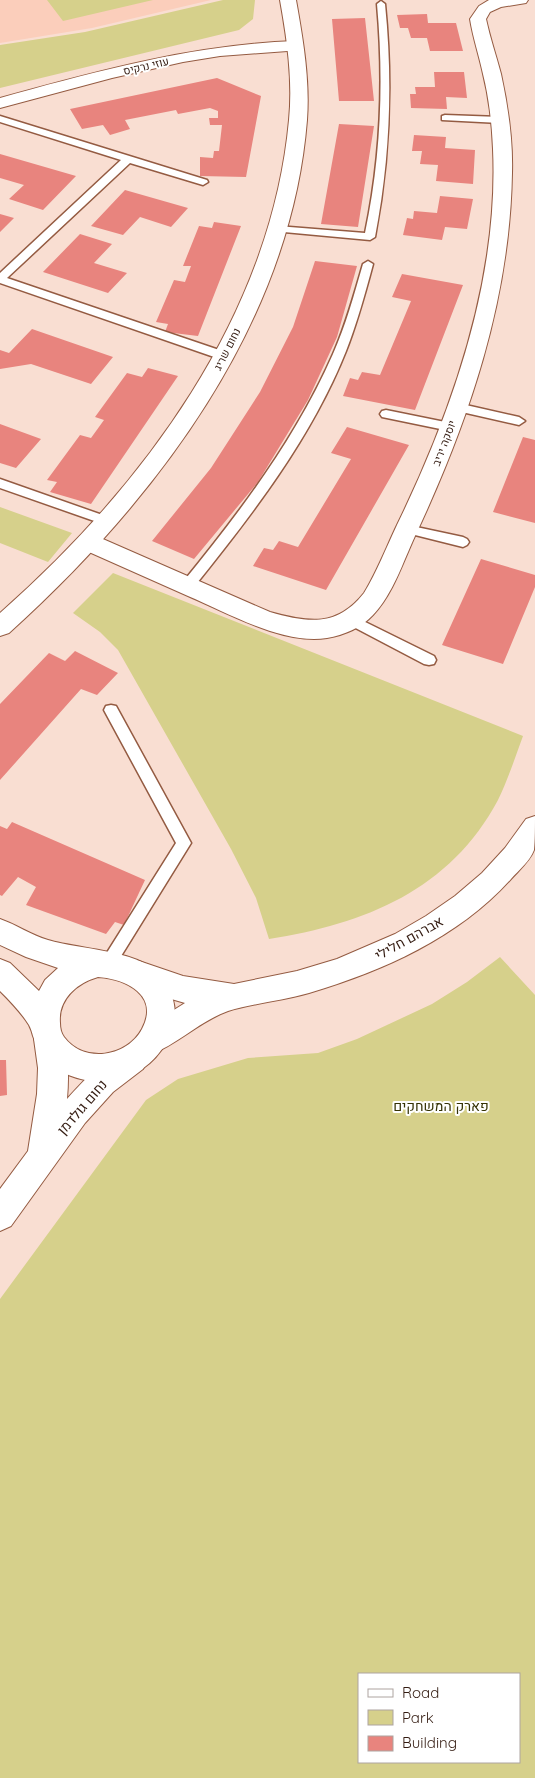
<svg xmlns="http://www.w3.org/2000/svg" width="535" height="1778" font-family="Quicksand,Heebo,sans-serif">
<style>
.built{fill:#fbcebb}
.green{fill:#d6d08b;fill-rule:evenodd}
.building{fill:#e8847e}
.lines{fill:none;stroke-linecap:round;stroke-linejoin:round}
.lane-casing{stroke:#945b42;stroke-width:3}
.street-casing{stroke:#945b42;stroke-width:2}
.secondary-casing{stroke:#945b42;stroke-width:2}
.lane{fill:#fff;fill-rule:evenodd}
.street{fill:#fff;fill-rule:evenodd}
.secondary{fill:#fff;fill-rule:evenodd}
.labels{text-anchor:middle;stroke-width:4;stroke-linejoin:round;paint-order:stroke}
.far-street-label{font-size:11px;fill:#331b11;stroke:#fff}
.street-label{font-size:14px;fill:#331b11;stroke:#fff}
.park-label{font-size:14px;fill:#353205;stroke:#fff}
</style>
<rect width="100%" height="100%" fill="#f9ded2"/>
<!-- built -->
<path class="built" d="M0,0H211L92,28L0,43Z"/>
<!-- green -->
<path class="green" d="M47,0H153L63,21Z
M223,0H255L253,19L239,30L0,88V45L85,32Z
M0,507L72,533L48,562L0,543Z
M113,573L523,736C515,758 508,779 498,800C450,890 365,924 269,939L256,898L231,849L118,650L100,632L73,613Z
M500,957L535,995V1778H0V1299L146,1100L178,1079L248,1058L318,1053L357,1039L432,1004L467,982ZM519,1674V1762H359V1674Z"/>
<!-- building -->
<path class="building" d="M427,14L428,23H456L463,51H430L427,38H411L408,28H400L397,15Z
M365,18L374,101H339L332,19Z
M434,72H464L467,98L446,97L447,109L411,108L410,94H416L415,87H435Z
M217,78L261,96L246,177L200,176V157L213,158L214,151H219L222,125H210L209,118H218V111L210,108L178,114L176,110L125,120L130,129L110,135L103,125L82,129L70,109Z
M339,124L374,126L358,227L321,224Z
M414,135L446,137L445,148L475,150L473,184L436,181L438,165L420,164L422,151H412Z
M0,154L76,176L43,210L9,199L24,185L0,178Z
M125,190L188,208L171,227L140,217L123,235L91,226Z
M440,196L473,199L467,229L445,227L442,240L403,235L407,218L413,219L414,211L437,213Z
M0,214L14,218L0,232Z
M214,222L241,226L198,336L165,332L168,324L156,322L174,280L185,282L191,266H183L199,226L212,228Z
M80,234L112,244L94,263L127,273L108,293L43,272Z
M315,261L357,266L337,337L308,400L258,482L194,559L152,541L211,468L260,392L293,327Z
M402,274L463,285L415,410L343,396L350,378L358,380L362,372L380,375L411,301L392,297Z
M32,329L113,357L91,384L31,364L0,369V350L9,353Z
M148,368L178,376L91,504L50,492L57,482L47,480L80,435L91,438L104,420L95,417L127,373L142,377Z
M0,424L41,439L16,468L0,463Z
M347,427L409,445L326,590L253,566L264,548L273,550L279,541L298,547L351,459L331,453Z
M523,437L535,440V523L493,512Z
M481,559L535,575V587L503,664L442,645Z
M75,651L118,673L97,695L81,689L0,780V704L49,653L65,661Z
M12,822L145,880L124,925L115,922L106,934L26,905L36,887L18,877L2,896L0,895V826L7,829Z
M0,1060H6L7,1095L0,1096Z"/>
<g class="lines">
<defs>
<path id="lane" d="M381,1L385,4C393,83 390,159 375,237L370,240L273,231L272,229L277,226L365,233C381,157 384,82 377,4Z
M445,115L500,117L505,120L500,123L442,120V116Z
M0,116L207,180L208,182L203,185L130,163L7,278L228,353L230,356L228,359H220L0,283V273L121,160L0,122Z
M368,261L373,264C365,294 357,323 346,351C311,439 251,516 193,588H183L182,585L183,582C241,511 296,438 333,354C346,325 354,295 363,264Z
M457,403L519,417L525,421L519,425L453,410L451,407L453,404Z
M386,410L450,423L456,427L450,431L382,417L380,414L382,411Z
M0,479L111,518L113,521L111,524H103L0,488Z
M407,525L463,537L467,539L469,542L467,545L463,547L403,532L401,529L403,526Z
M351,615L434,656L436,660L434,664L429,665L424,664L346,623L344,620L346,617Z
M111,705L116,706L191,843L113,969L108,971L103,969L100,964L103,959L176,843L104,710L106,706Z"/>
<path id="street" d="M489,0H528L526,3L501,7L490,12L486,19C490,38 496,55 501,74C508,106 513,140 512,173C510,300 469,421 415,536C403,562 393,594 373,615C361,628 344,635 327,638C283,645 228,613 188,596C152,580 116,564 80,548L76,542L80,536L88,534L96,536L270,612C309,623 337,627 364,593C377,572 386,548 397,525C453,410 499,278 493,149C492,124 489,98 483,74C479,55 473,38 470,19L479,6Z
M295,41L301,42L303,46L301,50L220,56L183,62L112,78L0,108V98C97,71 193,45 295,41Z
M535,816C535,825 535,841 534,850C530,861 519,870 511,879C458,938 383,971 309,993C282,1001 254,1003 228,1011C200,1021 179,1043 152,1054L144,1050L148,1059L143,1069L113,1092L85,1123L11,1226L0,1231V1189L28,1151L37,1094L38,1068L34,1039L39,1029L49,1026L59,1029C69,1050 69,1076 67,1099C86,1078 106,1056 133,1045L141,1048L137,1040L142,1030L185,1003L161,996L129,983L125,974L129,965L139,961L183,976L234,984L297,971L337,959L395,934L426,916L455,896L482,873L505,848L526,819Z"/>
<path id="secondary" d="M280,0H296C303,39 310,80 307,120C291,324 155,501 9,633L0,636V613C143,487 271,316 289,120C293,80 287,39 280,0Z
M0,919C17,925 31,935 48,940C81,950 135,949 159,974C172,988 178,1008 173,1026C158,1076 105,1095 60,1071C46,1063 38,1051 33,1036C32,1032 31,1029 29,1025C21,1012 11,1002 0,991V959L10,963L39,991L45,980L58,968L26,957L0,945ZM98,977C126,979 160,995 142,1029C127,1057 84,1064 64,1037C61,1033 60,1028 60,1023C58,999 77,983 98,977Z"/>
</defs>
<!-- lane casing -->
<use href="#lane" class="lane-casing"/>
<!-- street casing -->
<use href="#street" class="street-casing"/>
<!-- secondary casing -->
<use href="#secondary" class="secondary-casing"/>
<!-- lane -->
<use href="#lane" class="lane"/>
<!-- street -->
<use href="#street" class="street"/>
<!-- secondary -->
<use href="#secondary" class="secondary"/>
</g>
<g class="labels">
<!-- far-street labels -->
<g class="far-street-label">
<text transform="translate(146 66) rotate(-13)" y="4">עוזי נרקיס</text>
<text transform="translate(227 349) rotate(-63)" y="4">נחום שריג</text>
<text transform="translate(444 443) rotate(-69)" y="4">יוסקה יריב</text>
</g>
<!-- street labels -->
<g class="street-label">
<text transform="translate(409 938) rotate(-29)" y="5">אברהם חלילי</text>
<text transform="translate(82 1107) rotate(-49)" y="5">נחום גולדמן</text>
</g>
<!-- park labels -->
<g class="park-label">
<text x="441" y="1111">פארק המשחקים</text>
</g>
</g>
<!-- legend -->
<rect x="358" y="1673" width="162" height="90" fill="#ffffff" stroke="#ada4a0"/>
<rect x="368" y="1689" width="25" height="8" fill="#ffffff" stroke="#ada4a0"/>
<text x="402" y="1698" font-size="15" fill="#331b11">Road</text>
<rect x="368" y="1710" width="25" height="15" fill="#d6d08b" stroke="#ada4a0"/>
<text x="402" y="1723" font-size="15" fill="#331b11">Park</text>
<rect x="368" y="1736" width="25" height="15" fill="#e8847e" stroke="#ada4a0"/>
<text x="402" y="1748" font-size="15" fill="#331b11">Building</text>
</svg>
